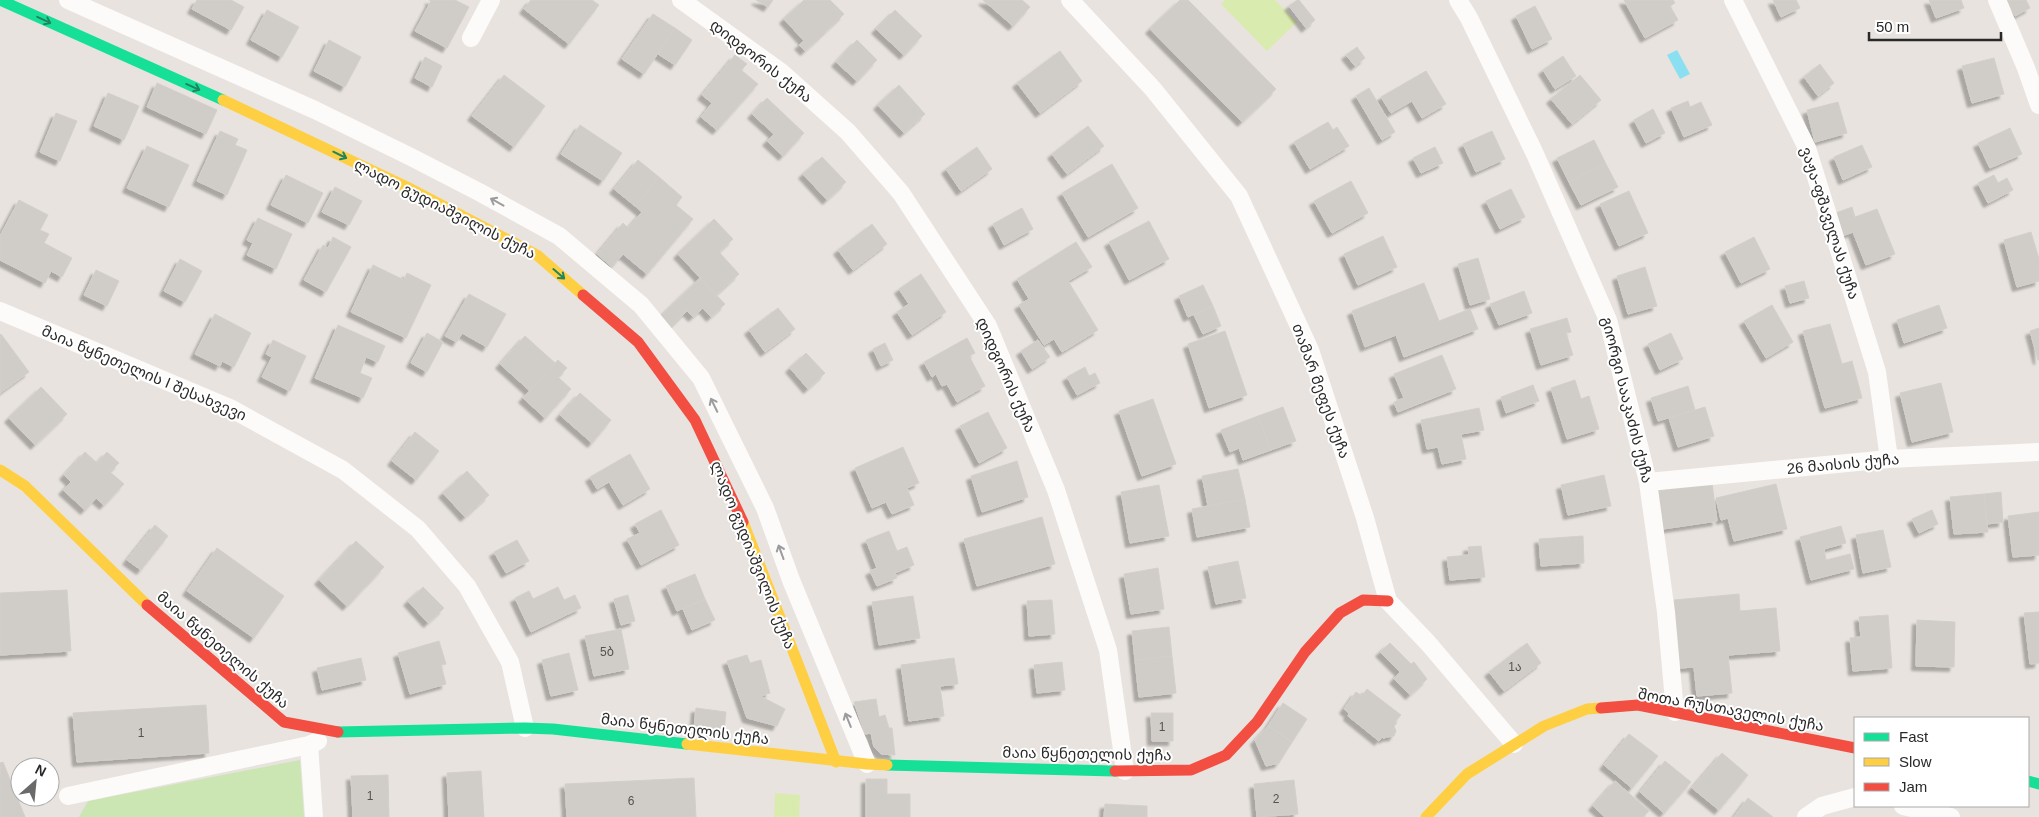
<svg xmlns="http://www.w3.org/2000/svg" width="2039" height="817" font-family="Arial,'Noto Sans Georgian',sans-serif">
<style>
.green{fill:#cce6b3}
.pitch{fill:#daebb0}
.water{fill:#8ae0f1}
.building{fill:#d0cdc9;stroke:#d3cfca;filter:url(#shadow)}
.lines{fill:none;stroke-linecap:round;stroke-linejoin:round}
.street{stroke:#fcfbfa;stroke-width:18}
.fast{stroke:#16e098;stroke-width:11}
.slow{stroke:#ffcf43;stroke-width:11}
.jam{stroke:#f24e42;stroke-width:11}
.oneway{stroke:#208460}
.oneway2{stroke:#9d9c9c}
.labels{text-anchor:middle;stroke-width:4;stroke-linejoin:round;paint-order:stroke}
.number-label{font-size:12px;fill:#545352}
.street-label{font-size:15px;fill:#292929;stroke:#fff}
</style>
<defs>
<filter id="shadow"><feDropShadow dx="-4.5" dy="4.5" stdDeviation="1" flood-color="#0004"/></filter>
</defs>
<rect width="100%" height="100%" fill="#e8e3de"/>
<!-- green -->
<path class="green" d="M300,760L304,817H79L88,801Z"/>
<!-- pitch -->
<path class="pitch" d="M1225,0H1275L1297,22L1267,51L1221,4Z
M775,793L800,795L799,817H774Z"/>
<!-- water -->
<path class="water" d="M1677,50L1690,74L1680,79L1667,55Z"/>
<!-- building -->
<path class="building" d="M197,0H231L244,7L231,30L192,9Z
M429,0H455L469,7L447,48L415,31L431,1Z
M531,0H592L599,5L569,44L524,9Z
M756,0H773L768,7Z
M804,0H830L844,14L805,51L799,45L804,41L784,19Z
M983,0H1022L1030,7L1013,26Z
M1180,0H1188L1276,89L1242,122L1150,29Z
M1297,0H1299L1315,20L1306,28L1289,6Z
M1624,0H1673L1675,3L1670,6L1678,20L1645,38Z
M1773,0H1796L1800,8L1781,17Z
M1929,0H1961L1964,8L1936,18Z
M2006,0H2026L2030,8L2015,16Z
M1535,6L1552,39L1532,49L1516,16Z
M267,10L299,27L282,57L251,40Z
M895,10L922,36L904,55L876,29Z
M653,14L675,28L644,74L622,59Z
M675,28L692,40L675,65L658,54Z
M329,40L361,57L345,87L314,71Z
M857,40L877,60L857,81L836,62Z
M1357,47L1365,58L1355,66L1346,55Z
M1060,51L1082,81L1040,113L1017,83Z
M735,55L747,64L741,70L758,84L717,130L701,117L712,103L702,95Z
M1563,56L1576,76L1555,89L1543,70Z
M425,57L442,66L432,87L415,78Z
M1994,58L2004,94L1972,103L1962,66Z
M1820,64L1834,83L1818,96L1804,77Z
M1426,71L1446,104L1422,118L1412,101L1391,113L1381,97Z
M504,75L545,106L514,147L472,116Z
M1580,75L1601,100L1572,124L1551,99Z
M157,83L217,110L206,134L147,107Z
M899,85L925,114L904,133L878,105Z
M1369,88L1395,132L1382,140L1356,96Z
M108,93L139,106L124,140L94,126Z
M767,98L804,133L783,156L767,141L774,134L752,114Z
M1688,101L1690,107L1701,102L1712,125L1684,137L1671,108Z
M1838,102L1847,133L1815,142L1807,110Z
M1653,109L1665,133L1646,143L1634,120Z
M56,113L77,121L60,161L40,152Z
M1328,122L1333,130L1337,127L1349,146L1310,169L1294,142Z
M580,125L622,153L603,181L561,154Z
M1088,126L1104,146L1067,174L1052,154Z
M2010,128L2022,154L1990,168L1978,143Z
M220,131L238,139L235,145L247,150L227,195L197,181Z
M1492,131L1505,159L1476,172L1463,144Z
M1594,140L1606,164L1569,182L1557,158Z
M1862,145L1872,167L1843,180L1834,157Z
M147,146L189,165L169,207L127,188Z
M977,147L992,169L961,191L946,169Z
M1435,147L1443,163L1421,173L1413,158Z
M822,157L846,182L827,200L803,174Z
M638,160L659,177L635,206L614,189Z
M1112,164L1138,208L1088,237L1062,193Z
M1606,164L1618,187L1581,205L1569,182Z
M286,175L323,193L308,223L271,205Z
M1994,175L1998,183L2007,178L2013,190L1988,203L1978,183Z
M659,177L682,197L676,205L693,219L647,274L623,254L612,267L597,254L623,223L628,228L642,212L635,206Z
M1351,181L1368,213L1332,233L1314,201Z
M335,187L362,201L349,225L322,212Z
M1511,189L1525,217L1500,229L1486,201Z
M1629,191L1648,233L1619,246L1600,204Z
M19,200L48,215L40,230L49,234L44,243L72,258L62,277L51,271L45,283L0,260V236Z
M1852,207L1855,217L1877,209L1895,254L1866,265L1853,232L1842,236L1833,214Z
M1022,208L1033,229L1004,245L993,224Z
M258,218L292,234L276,269L247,255L253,243L247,240Z
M714,219L733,239L719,252L739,274L716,295L678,254Z
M1149,221L1169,259L1129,280L1109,242Z
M872,224L887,244L853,270L838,250Z
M2031,232L2039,259V281L2017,287L2004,240Z
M1383,236L1397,267L1358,285L1344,254Z
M333,237L351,247L326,292L304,280L323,245L328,248Z
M1754,237L1770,269L1741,283L1725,252Z
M1076,242L1092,267L1068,281L1098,330L1062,352L1054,339L1044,345L1019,305L1029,299L1017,279Z
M1478,258L1490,299L1470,305L1458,264Z
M180,259L202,271L185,302L164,291Z
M373,265L404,280L407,273L431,285L406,338L351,312Z
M1645,267L1657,306L1628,314L1617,276Z
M96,270L119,281L107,306L84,295Z
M921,274L946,312L912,335L897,312L909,304L899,289Z
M700,278L725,304L711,317L703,308L693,317L687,311L671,327L661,316Z
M1804,281L1809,298L1790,303L1785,286Z
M1424,283L1439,321L1470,309L1478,329L1404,357L1396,335L1365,347L1352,311Z
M1203,285L1213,306L1188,317L1179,296Z
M1524,291L1532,313L1499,325L1490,304Z
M469,294L506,314L487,347L462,333L457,342L445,336Z
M1772,305L1793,342L1766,358L1744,321Z
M1939,305L1947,328L1904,343L1897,320Z
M1213,306L1221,326L1203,334L1194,315Z
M778,308L795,329L765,352L749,330Z
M215,314L251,333L234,367L222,361L220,366L195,354Z
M1567,318L1571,332L1566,333L1573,355L1541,365L1530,329Z
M1830,324L1842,364L1852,361L1862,398L1825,408L1803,331Z
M338,325L385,346L378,362L366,357L360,373L372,378L363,398L315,378Z
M2039,328V360H2038L2030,331Z
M1225,331L1247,395L1209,408L1188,344Z
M427,333L443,342L427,372L411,363Z
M1671,333L1683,359L1660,370L1648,344Z
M1,334L29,372L0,393V335Z
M525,336L555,363L530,391L500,364Z
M967,338L975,353L969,356L985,386L957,402L947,384L942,386L936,374L932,377L924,362Z
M273,340L306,356L290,391L262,377L272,357L266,354Z
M1038,340L1050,357L1032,369L1021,351Z
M885,343L893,360L881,366L873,349Z
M806,353L825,373L808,389L790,368Z
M1442,355L1456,389L1398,412L1394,402L1404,398L1394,374Z
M558,360L567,368L558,377L571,389L545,418L523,398Z
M1085,367L1089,376L1095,373L1100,383L1077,395L1067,377Z
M1575,380L1581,399L1589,396L1599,429L1567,439L1551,388Z
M1941,383L1953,432L1912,442L1900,393Z
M1533,385L1539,401L1506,413L1501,397Z
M1688,386L1695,410L1658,421L1651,398Z
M41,387L67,414L35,445L9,418Z
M580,393L611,420L592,443L560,415Z
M1153,399L1176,464L1142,476L1119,411Z
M1283,407L1296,441L1271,450L1258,416Z
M1705,407L1714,436L1678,447L1669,418Z
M1479,408L1484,430L1461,434L1466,459L1442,464L1438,447L1427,449L1421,420Z
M988,412L1007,448L979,463L960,426Z
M1258,416L1271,450L1243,460L1239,448L1230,452L1221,430Z
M415,432L439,451L416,480L392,461Z
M903,447L919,483L907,488L914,505L892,514L886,502L872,508L855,468Z
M85,452L97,463L107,452L119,463L110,472L124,484L104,505L96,498L85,510L63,490L71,482L64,475Z
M630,454L650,489L623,505L609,482L597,489L590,477Z
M1017,461L1028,497L982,512L971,476Z
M1238,469L1245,499L1208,506L1202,476Z
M467,471L489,495L465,517L443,493Z
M1604,475L1611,506L1568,515L1561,485Z
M1712,483L1717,521L1663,529L1657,491Z
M1776,484L1787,529L1734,541L1728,518L1721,520L1716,498Z
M1159,485L1169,536L1130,543L1121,492Z
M2001,492L2003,522L1987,524L1984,494Z
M1984,494L1988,532L1954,534L1950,497Z
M1245,499L1250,527L1197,537L1192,509Z
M661,510L679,545L641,565L627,539L640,533L635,524Z
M1932,510L1938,524L1919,533L1912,519Z
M2039,512V555L2013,557L2008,516Z
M1042,517L1055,564L977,586L964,539Z
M155,525L168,536L141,570L127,560Z
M1841,526L1846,543L1824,549L1826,560L1850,554L1854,569L1811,580L1800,537Z
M1883,530L1891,567L1863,573L1856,535Z
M889,531L897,551L907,547L914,565L895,573L897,578L877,586L870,571L877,568L866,540Z
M1583,536L1584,563L1541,566L1539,539Z
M517,540L529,561L506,573L494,552Z
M356,541L384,567L347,606L319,580Z
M1481,546L1485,577L1450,580L1447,557L1469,555L1468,547Z
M217,548L284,596L254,638L187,591Z
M1238,561L1246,598L1216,604L1208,567Z
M1158,568L1164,609L1131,614L1124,574Z
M695,574L705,599L677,611L666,586Z
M423,587L444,608L428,623L408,601Z
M558,587L564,600L575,595L581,608L531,632L515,598L529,591L533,599Z
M67,590L71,651L0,655V593Z
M1739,594L1740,611L1776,608L1780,651L1728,655L1732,693L1697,696L1694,667L1680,668L1674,600Z
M628,595L635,621L621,625L614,599Z
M913,596L920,638L879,645L872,602Z
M705,599L715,620L692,630L683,609Z
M1052,600L1055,634L1029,636L1027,601Z
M2039,612V663L2030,664L2024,613Z
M1888,615L1892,668L1853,671L1850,638L1861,637L1859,617Z
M1917,620L1955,622L1954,667L1916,666Z
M1169,627L1172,656L1135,660L1132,631Z
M621,629L629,669L594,676L585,636Z
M439,641L446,664L441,665L446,684L410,694L398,653Z
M1390,643L1411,664L1414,662L1427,679L1410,695L1394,679L1400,672L1380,652Z
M1527,643L1541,663L1504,691L1489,672Z
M569,653L578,690L551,696L542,660Z
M747,655L750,663L761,660L770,693L760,696L785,709L777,726L747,718L727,661Z
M1172,656L1176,693L1139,697L1135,660Z
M361,658L366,680L322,690L317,668Z
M954,658L958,684L940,686L944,716L909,721L901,665Z
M1062,662L1065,690L1037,693L1034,665Z
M1367,689L1401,715L1395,722L1397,723L1394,726L1396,731L1394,736L1386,737L1384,739L1382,737L1379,741L1348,716L1349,713L1344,709L1356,692L1362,696Z
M876,699L879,717L885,715L889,728H892L895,755L881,754L874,747L871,733L865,734L854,702Z
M1283,703L1307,719L1292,742L1268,726Z
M206,705L209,753L77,762L73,713Z
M696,708L726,712L724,733L694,729Z
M1151,713H1173V741H1152Z
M1268,726L1292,742L1279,763L1266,766L1255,740Z
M1629,734L1658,756L1632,788L1604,765Z
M1722,753L1748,775L1719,810L1692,788Z
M1665,761L1691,782L1664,813L1640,792Z
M3,762L25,817H0V763Z
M481,771L484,817H449L447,773Z
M388,775L389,817H353L351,776Z
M694,778L696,817H567L565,784Z
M866,779H887V794H910V817H866Z
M1294,780L1298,814L1257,817L1254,784Z
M1615,781L1649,811L1643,817H1605L1593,806Z
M1748,798L1773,817H1734Z
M1105,804L1147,806V817H1104Z"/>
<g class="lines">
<!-- street -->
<path class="street" d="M68,0L315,110L411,157L479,192L559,236L641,305L701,378L765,508L791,580L867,764
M681,0L781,72L848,132L901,193L988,326L1056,490L1108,650L1125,771
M1070,0L1153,89L1239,196L1310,350L1365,518L1388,601L1428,643L1514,744
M1458,0L1469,18L1535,154L1608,320L1648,482L1666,612L1675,712
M1733,0L1807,148L1877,372L1889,459
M1997,0L2026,68L2039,105
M471,38L491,0
M0,311L230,408L343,470L418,529L467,586L510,662L525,728
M1648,482L1889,459L2039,452
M68,796L309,745
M1903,806L1951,817
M314,817L309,745L318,741
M1806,817L1822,806L1855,797"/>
<!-- fast -->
<path class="fast" d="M0,0L223,100
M338,732L525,728L553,729L687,744
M887,765L1115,771
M2028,781L2039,784"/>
<!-- slow -->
<path class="slow" d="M223,100L411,189L537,255L583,295
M0,470L25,486L147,605
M743,522L836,762
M687,744L867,764L887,765
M1426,817L1467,774L1544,726L1587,709L1601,708"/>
<!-- jam -->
<path class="jam" d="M583,295L638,342L695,420L743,522
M147,605L284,722L338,732
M1601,708L1638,705L1855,748
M1115,771L1191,770L1226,755L1257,722L1305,652L1340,613L1363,600L1388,601"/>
</g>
<!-- one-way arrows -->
<defs><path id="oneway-shaft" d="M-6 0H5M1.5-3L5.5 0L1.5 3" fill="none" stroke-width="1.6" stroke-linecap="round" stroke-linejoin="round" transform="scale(1.25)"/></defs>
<g class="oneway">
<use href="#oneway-shaft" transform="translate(44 20) rotate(25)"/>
<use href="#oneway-shaft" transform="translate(193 87) rotate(24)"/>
<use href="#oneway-shaft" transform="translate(340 155) rotate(26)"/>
<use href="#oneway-shaft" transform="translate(559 274) rotate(41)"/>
</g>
<g class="oneway2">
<use href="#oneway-shaft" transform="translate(497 202) rotate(-151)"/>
<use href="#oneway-shaft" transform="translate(714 405) rotate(-116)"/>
<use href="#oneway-shaft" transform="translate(781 552) rotate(-110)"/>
<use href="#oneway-shaft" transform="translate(848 720) rotate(-112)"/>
</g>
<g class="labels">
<!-- number labels -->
<g class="number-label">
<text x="607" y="656">5ბ</text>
<text x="1515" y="671">1ა</text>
<text x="1162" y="731">1</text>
<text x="141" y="737">1</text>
<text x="370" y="800">1</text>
<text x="1276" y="803">2</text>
<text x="631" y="805">6</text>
</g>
<!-- street labels -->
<g class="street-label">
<text transform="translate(761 61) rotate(38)" y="5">დიდგორის ქუჩა</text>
<text transform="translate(445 209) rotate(27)" y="5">ლადო გუდიაშვილის ქუჩა</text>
<text transform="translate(1830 223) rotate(72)" y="5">ვაჟა-ფშაველას ქუჩა</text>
<text transform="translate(144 373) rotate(23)" y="5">მაია წყნეთელის I შესახვევი</text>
<text transform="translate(1006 375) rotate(66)" y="5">დიდგორის ქუჩა</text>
<text transform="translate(1321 391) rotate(70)" y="5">თამარ მეფეს ქუჩა</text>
<text transform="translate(1627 400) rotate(76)" y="5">გიორგი სააკაძის ქუჩა</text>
<text transform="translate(1843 464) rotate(-5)" y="5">26 მაისის ქუჩა</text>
<text transform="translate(753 555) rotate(68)" y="5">ლადო გუდიაშვილის ქუჩა</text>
<text transform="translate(223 650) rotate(41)" y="5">მაია წყნეთელის ქუჩა</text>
<text transform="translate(1731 710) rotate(10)" y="5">შოთა რუსთაველის ქუჩა</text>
<text transform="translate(685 729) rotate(7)" y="5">მაია წყნეთელის ქუჩა</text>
<text transform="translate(1087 754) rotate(1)" y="5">მაია წყნეთელის ქუჩა</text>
</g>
</g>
<!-- legend -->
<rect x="1854" y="717" width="175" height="90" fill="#ffffff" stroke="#a9a9a9"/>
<rect x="1864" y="733" width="25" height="8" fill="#16e098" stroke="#a9a9a9"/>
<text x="1899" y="742" font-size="15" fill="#292929">Fast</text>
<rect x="1864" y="758" width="25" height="8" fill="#ffcf43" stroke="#a9a9a9"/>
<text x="1899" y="767" font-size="15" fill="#292929">Slow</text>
<rect x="1864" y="783" width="25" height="8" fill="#f24e42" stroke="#a9a9a9"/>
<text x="1899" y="792" font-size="15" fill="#292929">Jam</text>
<!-- north arrow -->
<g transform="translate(35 782) rotate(27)"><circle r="24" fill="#ffffff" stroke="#a9a9a9"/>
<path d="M0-4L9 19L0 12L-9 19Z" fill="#6c6a68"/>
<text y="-8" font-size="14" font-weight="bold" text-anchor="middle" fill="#292929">N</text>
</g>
<!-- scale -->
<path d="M1869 32v8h132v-8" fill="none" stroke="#292929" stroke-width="2.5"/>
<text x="1876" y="32" font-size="15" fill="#292929" stroke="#ffffff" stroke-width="4" paint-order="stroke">50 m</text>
</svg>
